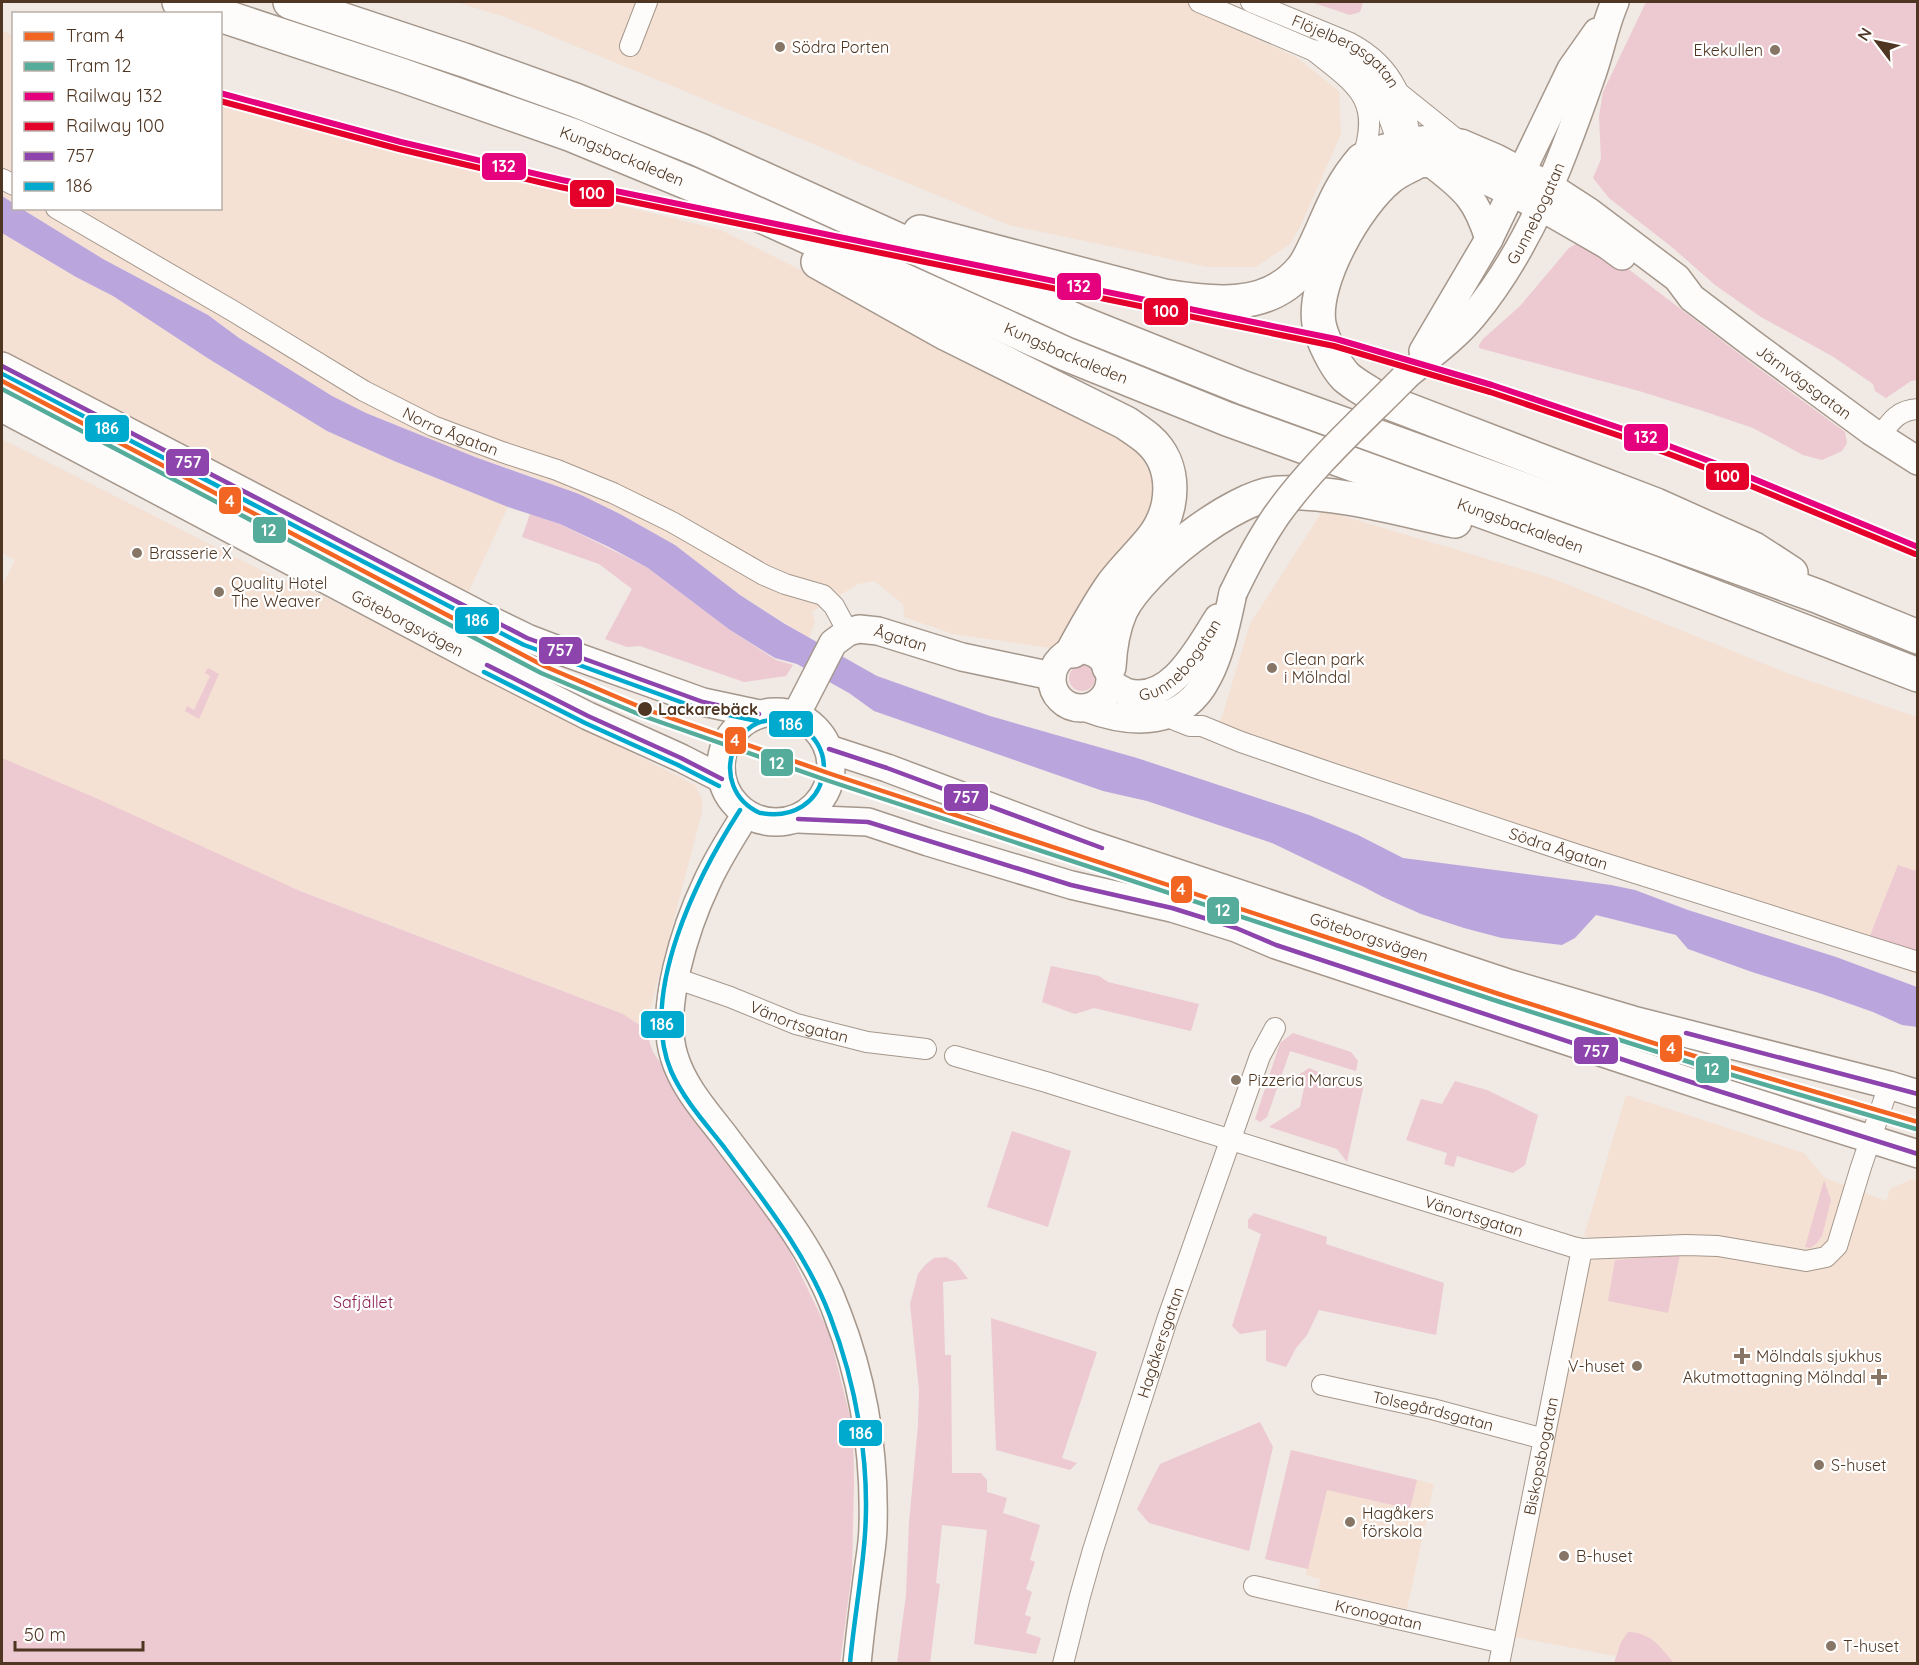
<svg xmlns="http://www.w3.org/2000/svg" width="1919" height="1665" font-family="Quicksand,sans-serif">
<style>
.built{fill:#f4e1d4}
.green{fill:#edc9d1}
.water{fill:#baa5dd}
.lines{fill:none;stroke-linecap:round;stroke-linejoin:round}
.street-casing{stroke:#a5978b;stroke-width:22}
.secondary-casing{stroke:#a5978b;stroke-width:30}
.highway-casing{stroke:#a5978b;stroke-width:36}
.street{stroke:#fdfcfb;stroke-width:20}
.secondary{stroke:#fdfcfb;stroke-width:27}
.highway{stroke:#fdfcfb;stroke-width:33}
.secondary-bridge-casing{stroke:#a5978b;stroke-width:30;stroke-linecap:butt}
.secondary-bridge{stroke:#fdfcfb;stroke-width:27}
.bus-1-casing{stroke:#fff;stroke-width:9}
.bus-2-casing{stroke:#fff;stroke-width:9}
.bus-1{stroke:#8e44ad;stroke-width:4.5}
.bus-2{stroke:#00a9ce;stroke-width:4.5}
.rail-1-casing{stroke:#fff;stroke-width:10}
.rail-2-casing{stroke:#fff;stroke-width:10}
.rail-1{stroke:#e5007d;stroke-width:6}
.rail-2{stroke:#e4002b;stroke-width:6}
.tram-1-casing{stroke:#fff;stroke-width:9}
.tram-2-casing{stroke:#fff;stroke-width:9}
.tram-1{stroke:#f26522;stroke-width:4.5}
.tram-2{stroke:#56ac9b;stroke-width:4.5}
.poi-dot{fill:#877566;stroke:#fff;stroke-width:2}
.stop-dot{fill:#4f3622;stroke:#fff;stroke-width:2}
.labels{text-anchor:middle;stroke-width:4.5;stroke-linejoin:round;paint-order:stroke}
.poi-label{font-size:16px;fill:#4f3622;stroke:#fff;text-anchor:start}
.street-label{font-size:16px;fill:#4f3622;stroke:#fff}
.stop-label{font-size:16px;font-weight:bold;fill:#4f3622;stroke:#fff;text-anchor:start}
.park-label{font-size:16px;fill:#891b4e;stroke:#fff}
.line-badge{stroke:#fff;stroke-width:2}
.badge-label{font-size:16px;text-anchor:middle;font-weight:bold;fill:#fff}
</style>
<rect width="100%" height="100%" fill="#f0e9e4"/>
<!-- built -->
<path class="built" d="M456,2H1208L1202,14L1296,57L1339,91L1341,134L1301,225L1290,244L1256,267H1208L1009,225L505,17Z
M2,31L13,35V203L2,196Z
M221,100L405,153L721,230L1050,395L1130,436L1161,494L1128,551L1058,649L953,634L904,617L903,604L874,581L858,584L812,612L815,622L809,638L740,595L675,545L620,514L534,477L475,457L366,413L331,396L239,338L208,315L103,259L22,209L220,208Z
M2,233L76,277L113,296L209,359L327,431L394,461L508,507L467,595L249,483L2,352Z
M2,439L271,575L321,595L695,785L702,799V812L645,1029L623,1014L217,859L2,763V586L15,560L2,553Z
M1323,510L1551,578L1792,675L1917,717V974L1573,861L1215,740L1250,624Z
M1626,1095L1804,1153L1825,1178L1886,1201L1890,1189L1912,1179L1917,1180V1663H1643L1631,1659L1515,1637L1548,1446L1587,1266L1595,1258L1593,1238L1584,1236Z
M1291,1450L1434,1484L1407,1609L1319,1589L1320,1579L1306,1575L1307,1569L1265,1559Z"/>
<!-- green -->
<path class="green" d="M1311,2H1363L1360,12L1350,15Z
M1646,2H1917V380L1911,381L1886,398L1875,391L1873,384L1832,356L1761,317L1715,285L1673,248L1609,198L1593,178L1601,159L1599,116L1603,92Z
M1581,241L1606,252L1750,362L1845,432L1847,443L1842,451L1822,460L1803,455L1753,428L1703,411L1639,391L1479,348V345L1483,339L1520,306L1569,248Z
M530,514L560,524L648,568L730,630L776,660L793,665L786,676L744,682L640,646L627,647L605,639L632,589L599,564L522,537Z
M1069 678a13 13 0 1 1 26 0a13 13 0 1 1-26 0Z
M208,668L219,674L199,719L185,711L187,706L194,710L210,676L205,673Z
M2,758L98,799L300,891L623,1014L645,1029L653,1052L680,1093L785,1242L829,1333L853,1428L854,1482L852,1572L840,1663H2Z
M1917,864V954L1869,938L1898,865L1915,871Z
M1051,966L1099,976L1108,982L1199,1004L1191,1031L1094,1008L1075,1014L1042,1002Z
M1293,1033L1351,1052L1358,1061L1356,1071L1290,1051L1267,1117L1260,1122L1255,1119L1280,1043Z
M1309,1068L1340,1081L1364,1084L1347,1162L1337,1149L1269,1127L1300,1107L1304,1088L1288,1082Z
M1455,1081L1487,1090L1538,1115L1525,1165L1513,1173L1457,1156L1454,1167L1444,1164L1447,1153L1406,1140L1421,1099L1442,1104Z
M1012,1131L1071,1151L1048,1227L987,1207Z
M1824,1180L1831,1200L1822,1236L1816,1244L1810,1248L1805,1247Z
M1254,1213L1327,1237L1326,1244L1444,1283L1436,1335L1319,1310L1307,1335L1296,1348L1286,1367L1266,1361V1330L1240,1334L1232,1326L1261,1234L1248,1228V1220Z
M1680,1255L1668,1313L1608,1301L1615,1260Z
M946,1257L956,1263L968,1279L943,1282L945,1355H951L952,1473H981L987,1480V1492L1007,1498L1003,1513L1040,1525L1030,1560L1035,1562L1026,1589L1032,1592L1025,1615L1031,1617L1026,1633L1041,1638L1036,1654L974,1644L987,1530L942,1525L936,1583L940,1584L930,1663H897L906,1595L909,1523L918,1425L919,1390L910,1304L918,1274L925,1265L934,1258Z
M991,1318L1097,1352L1062,1458L1077,1463L1070,1470L996,1450Z
M1260,1422L1273,1447L1249,1551L1149,1523L1137,1509L1160,1464Z
M1291,1450L1417,1480L1410,1509L1327,1490L1308,1569L1265,1559Z
M1628,1632C1652,1633 1659,1646 1674,1663H1614L1621,1642Z"/>
<!-- water -->
<path class="water" d="M2,196L13,203L14,208L22,209L103,259L208,315L239,338L332,396L366,413L475,457L579,494L620,514L675,545L740,595L785,624L877,676L990,716L1137,758L1309,815L1358,835L1403,858L1611,885L1635,890L1688,910L1836,957L1917,987V1027L1902,1025L1873,1012L1819,993L1752,972L1688,949L1676,935L1596,915L1575,938L1562,945L1502,938L1464,928L1421,914L1383,897L1364,887L1272,843L1147,801L1103,791L874,711L849,693L797,664L775,658L730,630L648,568L609,547L560,524L508,507L394,461L327,431L209,359L113,296L76,277L2,233Z"/>
<g class="lines">
<defs>
<g id="street">
<path d="M1199,2L1312,50L1334,53L1350,59L1365,68L1377,85L1397,140L1406,154"/>
<path id="s1" d="M1251,2L1350,43C1396,67 1407,104 1412,153"/>
<path d="M630,46L647,2"/>
<path d="M1314,51C1358,86 1382,99 1362,160"/>
<path d="M1399,93L1460,142"/>
<path d="M2,179L14,185"/>
<path id="s2" d="M56,208L233,311L364,391L433,426L502,452L557,470L613,493L672,522L764,575L785,584L823,595L834,606L848,632"/>
<path d="M1880,436C1891,421 1898,410 1918,409"/>
<path id="s3" d="M1165,716L1190,726H1202L1241,742L1325,771L1578,855L1918,962"/>
<path id="s4" d="M675,978L730,997L796,1024L867,1042L926,1049"/>
<path id="s5" d="M955,1056L1046,1082L1573,1247L1582,1249L1686,1245L1718,1246L1806,1261L1826,1257L1837,1246L1861,1167L1889,1085"/>
<path id="s6" d="M1322,1385L1432,1409L1544,1439"/>
<path id="s7" d="M1254,1586L1503,1643"/>
<path id="s8" d="M1063,1664L1080,1596L1093,1550L1167,1320L1260,1056L1275,1028"/>
<path id="s9" d="M1499,1664L1582,1249"/>
</g>
<g id="secondary">
<path id="s10" d="M1362,160L1381,149L1411,141L1432,139L1461,143L1496,158L1551,187L1588,211L1677,278L1692,298L1754,345L1871,431L1918,461"/>
<path d="M1413,164L1445,163L1464,170L1541,207L1607,245L1622,256"/>
<path d="M1436,167C1467,191 1477,201 1489,239"/>
<path d="M1423,351L1489,239L1571,69L1597,32"/>
<path d="M2,366L488,619L527,638L561,651L703,702L759,714"/>
<path id="s11" d="M1408,374C1430,356 1455,338 1473,316C1530,247 1561,163 1590,80C1600,54 1604,27 1615,2"/>
<path id="s12" d="M2,408L478,660L588,716L681,758L722,779"/>
<circle cx="1081" cy="679" r="29"/>
<path id="s13" d="M1110,683C1115,686 1121,690 1126,692C1170,706 1199,647 1218,618"/>
<path d="M1087,708C1132,725 1183,727 1208,677C1221,653 1227,620 1233,593"/>
<circle cx="776" cy="767" r="55"/>
<path id="s14" d="M796,715L833,643L848,632L859,629L878,631L962,657L1052,676"/>
<path id="s15" d="M829,749L887,768L1084,842L1511,984L1633,1020L1889,1085L1918,1094"/>
<path d="M746,814C732,836 718,858 707,882C686,926 659,1008 674,1056C683,1087 707,1113 726,1138C767,1193 813,1247 837,1313C863,1380 875,1453 873,1526C873,1541 870,1557 868,1572C864,1602 860,1633 857,1664"/>
<path d="M798,819L868,822L928,842L1071,885L1172,908L1236,928L1276,945L1709,1088L1918,1154"/>
</g>
<g id="highway">
<path d="M179,2L215,14"/>
<path d="M290,2L464,60L575,100L700,150L1079,322L1244,388L1817,596L1918,637"/>
<path id="s16" d="M220,15L401,75L572,135L691,184L1066,354L1227,419L1650,572L1918,675"/>
<path d="M1413,164C1405,168 1396,172 1389,178C1357,204 1312,281 1319,324C1322,339 1335,366 1346,377C1355,385 1367,391 1377,398L1656,505L1754,549L1791,573"/>
<path d="M920,232L1164,296C1212,304 1268,311 1302,269C1308,262 1312,252 1316,244C1331,212 1338,188 1362,160"/>
<path d="M818,262L947,334L1126,423C1133,428 1141,433 1148,439C1178,465 1175,510 1152,539C1140,554 1125,568 1113,584C1098,605 1085,629 1073,651"/>
<path d="M1109,667C1110,648 1113,628 1121,610C1141,569 1234,495 1279,493C1339,491 1398,509 1455,521"/>
</g>
</defs>
<!-- street casing -->
<use href="#street" class="street-casing"/>
<!-- secondary casing -->
<use href="#secondary" class="secondary-casing"/>
<!-- highway casing -->
<use href="#highway" class="highway-casing"/>
<!-- street -->
<use href="#street" class="street"/>
<!-- secondary -->
<use href="#secondary" class="secondary"/>
<!-- highway -->
<use href="#highway" class="highway"/>
<defs>
<path id="secondary-bridge" d="M1233,593C1246,566 1259,541 1276,516C1313,464 1363,420 1408,374"/>
</defs>
<!-- secondary-bridge casing -->
<use href="#secondary-bridge" class="secondary-bridge-casing"/>
<!-- secondary-bridge -->
<use href="#secondary-bridge" class="secondary-bridge"/>
<defs>
<path id="bus-1" d="M2,366L527,638L703,702L759,714
M487,665L588,716L681,758L722,779
M829,749L887,768L1102,848
M798,819L868,822L1071,885L1172,908L1236,928L1276,945L1709,1088L1918,1154
M1686,1033L1918,1094"/>
<path id="bus-2" d="M2,374L524,645L700,709L757,721
M484,672L585,723L678,765L719,786
M740,810C698,875 638,993 671,1071C684,1100 705,1123 724,1147C764,1201 806,1253 830,1316C856,1384 870,1461 865,1534C862,1577 854,1620 850,1663
M760,813C705,788 733,706 787,722C847,738 830,825 761,813"/>
</defs>
<!-- bus-1 casing -->
<use href="#bus-1" class="bus-1-casing"/>
<!-- bus-2 casing -->
<use href="#bus-2" class="bus-2-casing"/>
<!-- bus-1 -->
<use href="#bus-1" class="bus-1"/>
<!-- bus-2 -->
<use href="#bus-2" class="bus-2"/>
<defs>
<path id="rail-1" d="M220,93L401,142L562,180L1336,339L1492,385L1632,432L1725,467L1918,547"/>
<path id="rail-2" d="M220,101L399,149L560,187L1334,346L1490,392L1629,439L1722,474L1915,554"/>
</defs>
<!-- rail-1 casing -->
<use href="#rail-1" class="rail-1-casing"/>
<!-- rail-2 casing -->
<use href="#rail-2" class="rail-2-casing"/>
<!-- rail-1 -->
<use href="#rail-1" class="rail-1"/>
<!-- rail-2 -->
<use href="#rail-2" class="rail-2"/>
<defs>
<path id="tram-1" d="M2,381L544,666L645,709L831,774L1502,995L1707,1060L1918,1122"/>
<path id="tram-2" d="M2,389L541,673L643,716L829,781L1500,1002L1705,1067L1916,1129"/>
</defs>
<!-- tram-1 casing -->
<use href="#tram-1" class="tram-1-casing"/>
<!-- tram-2 casing -->
<use href="#tram-2" class="tram-2-casing"/>
<!-- tram-1 -->
<use href="#tram-1" class="tram-1"/>
<!-- tram-2 -->
<use href="#tram-2" class="tram-2"/>
</g>
<!-- markers -->
<g class="poi-dot">
<circle cx="780" cy="47" r="6"/>
<circle cx="1775" cy="50" r="6"/>
<circle cx="137" cy="553" r="6"/>
<circle cx="219" cy="592" r="6"/>
<circle cx="1272" cy="668" r="6"/>
<circle cx="1236" cy="1080" r="6"/>
<path d="M1739 1347h6v6h6v6h-6v6h-6v-6h-6v-6h6z"/>
<circle cx="1637" cy="1366" r="6"/>
<path d="M1876 1368h6v6h6v6h-6v6h-6v-6h-6v-6h6z"/>
<circle cx="1819" cy="1465" r="6"/>
<circle cx="1350" cy="1522" r="6"/>
<circle cx="1564" cy="1556" r="6"/>
<circle cx="1831" cy="1646" r="6"/>
</g>
<circle class="stop-dot" cx="645" cy="709" r="8"/>
<g class="labels">
<!-- poi labels -->
<g class="poi-label">
<text x="792" y="53">Södra Porten</text>
<text x="1763" y="56" text-anchor="end">Ekekullen</text>
<text x="149" y="559">Brasserie X</text>
<text x="231" y="589">Quality Hotel<tspan x="231" dy="18">The Weaver</tspan></text>
<text x="1284" y="665">Clean park<tspan x="1284" dy="18">i Mölndal</tspan></text>
<text x="1248" y="1086">Pizzeria Marcus</text>
<text x="1756" y="1362">Mölndals sjukhus</text>
<text x="1625" y="1372" text-anchor="end">V-huset</text>
<text x="1866" y="1383" text-anchor="end">Akutmottagning Mölndal</text>
<text x="1831" y="1471">S-huset</text>
<text x="1362" y="1519">Hagåkers<tspan x="1362" dy="18">förskola</tspan></text>
<text x="1576" y="1562">B-huset</text>
<text x="1843" y="1652">T-huset</text>
</g>
<!-- street labels -->
<g class="street-label">
<text dy="6" stroke="none"><textPath href="#s1" startOffset="108">Flöjelbergsgatan</textPath></text>
<text dy="6" stroke="none"><textPath href="#s16" startOffset="426">Kungsbackaleden</textPath></text>
<text dy="6" stroke="none"><textPath href="#s11" startOffset="208">Gunnebogatan</textPath></text>
<text dy="6" stroke="none"><textPath href="#s16" startOffset="912">Kungsbackaleden</textPath></text>
<text dy="6" stroke="none"><textPath href="#s10" startOffset="524">Järnvägsgatan</textPath></text>
<text dy="6" stroke="none"><textPath href="#s2" startOffset="454">Norra Ågatan</textPath></text>
<text dy="6" stroke="none"><textPath href="#s16" startOffset="1398">Kungsbackaleden</textPath></text>
<text dy="6" stroke="none"><textPath href="#s12" startOffset="459">Göteborgsvägen</textPath></text>
<text dy="6" stroke="none"><textPath href="#s14" startOffset="154">Ågatan</textPath></text>
<text dy="6" stroke="none"><textPath href="#s13" startOffset="87">Gunnebogatan</textPath></text>
<text dy="6" stroke="none"><textPath href="#s3" startOffset="416">Södra Ågatan</textPath></text>
<text dy="6" stroke="none"><textPath href="#s15" startOffset="572">Göteborgsvägen</textPath></text>
<text dy="6" stroke="none"><textPath href="#s4" startOffset="132">Vänortsgatan</textPath></text>
<text dy="6" stroke="none"><textPath href="#s5" startOffset="543">Vänortsgatan</textPath></text>
<text dy="6" stroke="none"><textPath href="#s8" startOffset="336">Hagåkersgatan</textPath></text>
<text dy="6" stroke="none"><textPath href="#s6" startOffset="114">Tolsegårdsgatan</textPath></text>
<text dy="6" stroke="none"><textPath href="#s9" startOffset="212">Biskopsbogatan</textPath></text>
<text dy="6" stroke="none"><textPath href="#s7" startOffset="128">Kronogatan</textPath></text>
</g>
<!-- stop labels -->
<g class="stop-label">
<text x="658" y="715">Lackarebäck</text>
</g>
<!-- park labels -->
<g class="park-label">
<text x="363" y="1308">Safjället</text>
</g>
</g>
<g class="line-badge">
<rect x="481" y="152" width="46" height="29" rx="6" fill="#e5007d"/>
<rect x="569" y="179" width="46" height="29" rx="6" fill="#e4002b"/>
<rect x="1056" y="272" width="46" height="29" rx="6" fill="#e5007d"/>
<rect x="1143" y="297" width="46" height="29" rx="6" fill="#e4002b"/>
<rect x="84" y="414" width="46" height="29" rx="6" fill="#00a9ce"/>
<rect x="1623" y="423" width="46" height="29" rx="6" fill="#e5007d"/>
<rect x="165" y="448" width="45" height="29" rx="6" fill="#8e44ad"/>
<rect x="1705" y="462" width="45" height="29" rx="6" fill="#e4002b"/>
<rect x="218" y="486" width="24" height="29" rx="6" fill="#f26522"/>
<rect x="252" y="516" width="35" height="28" rx="6" fill="#56ac9b"/>
<rect x="454" y="606" width="46" height="29" rx="6" fill="#00a9ce"/>
<rect x="538" y="636" width="45" height="29" rx="6" fill="#8e44ad"/>
<rect x="768" y="710" width="46" height="28" rx="6" fill="#00a9ce"/>
<rect x="724" y="726" width="23" height="29" rx="6" fill="#f26522"/>
<rect x="760" y="748" width="34" height="29" rx="6" fill="#56ac9b"/>
<rect x="943" y="783" width="46" height="29" rx="6" fill="#8e44ad"/>
<rect x="1170" y="875" width="23" height="29" rx="6" fill="#f26522"/>
<rect x="1206" y="896" width="34" height="29" rx="6" fill="#56ac9b"/>
<rect x="640" y="1010" width="45" height="29" rx="6" fill="#00a9ce"/>
<rect x="1659" y="1034" width="24" height="29" rx="6" fill="#f26522"/>
<rect x="1573" y="1036" width="46" height="29" rx="6" fill="#8e44ad"/>
<rect x="1695" y="1055" width="35" height="29" rx="6" fill="#56ac9b"/>
<rect x="838" y="1419" width="45" height="28" rx="6" fill="#00a9ce"/>
</g>
<g class="badge-label">
<text x="504" y="172">132</text>
<text x="592" y="199">100</text>
<text x="1079" y="292">132</text>
<text x="1166" y="317">100</text>
<text x="107" y="434">186</text>
<text x="1646" y="443">132</text>
<text x="188" y="468">757</text>
<text x="1727" y="482">100</text>
<text x="230" y="507">4</text>
<text x="269" y="536">12</text>
<text x="477" y="626">186</text>
<text x="560" y="656">757</text>
<text x="791" y="730">186</text>
<text x="735" y="746">4</text>
<text x="777" y="769">12</text>
<text x="966" y="803">757</text>
<text x="1181" y="895">4</text>
<text x="1223" y="916">12</text>
<text x="662" y="1030">186</text>
<text x="1671" y="1054">4</text>
<text x="1596" y="1057">757</text>
<text x="1712" y="1075">12</text>
<text x="861" y="1439">186</text>
</g>
<!-- border -->
<rect width="1919" height="1665" fill="none" stroke="#4f3622" stroke-width="6"/>
<!-- legend -->
<rect x="12" y="12" width="210" height="198" fill="#ffffff" stroke="#b9afa7" stroke-width="1.5"/>
<rect x="24" y="32" width="30" height="9" fill="#f26522" stroke="#b9afa7" stroke-width="1.5"/>
<text x="66" y="42" font-size="18" fill="#4f3622">Tram 4</text>
<rect x="24" y="62" width="30" height="9" fill="#56ac9b" stroke="#b9afa7" stroke-width="1.5"/>
<text x="66" y="72" font-size="18" fill="#4f3622">Tram 12</text>
<rect x="24" y="92" width="30" height="9" fill="#e5007d" stroke="#b9afa7" stroke-width="1.5"/>
<text x="66" y="102" font-size="18" fill="#4f3622">Railway 132</text>
<rect x="24" y="122" width="30" height="9" fill="#e4002b" stroke="#b9afa7" stroke-width="1.5"/>
<text x="66" y="132" font-size="18" fill="#4f3622">Railway 100</text>
<rect x="24" y="152" width="30" height="9" fill="#8e44ad" stroke="#b9afa7" stroke-width="1.5"/>
<text x="66" y="162" font-size="18" fill="#4f3622">757</text>
<rect x="24" y="182" width="30" height="9" fill="#00a9ce" stroke="#b9afa7" stroke-width="1.5"/>
<text x="66" y="192" font-size="18" fill="#4f3622">186</text>
<!-- north arrow -->
<g transform="translate(1877 42) rotate(302)" stroke="#ffffff" stroke-width="4.5" paint-order="stroke">
<path d="M0-4.5L10 22L0 15L-10 22Z" fill="#4f3622"/>
<text y="-9" font-size="16" font-weight="bold" text-anchor="middle" fill="#4f3622">N</text>
</g>
<!-- scale -->
<path d="M15 1641v9h128v-9" fill="none" stroke="#4f3622" stroke-width="3"/>
<text x="24" y="1641" font-size="18" fill="#4f3622" stroke="#ffffff" stroke-width="4.5" paint-order="stroke">50 m</text>
</svg>
